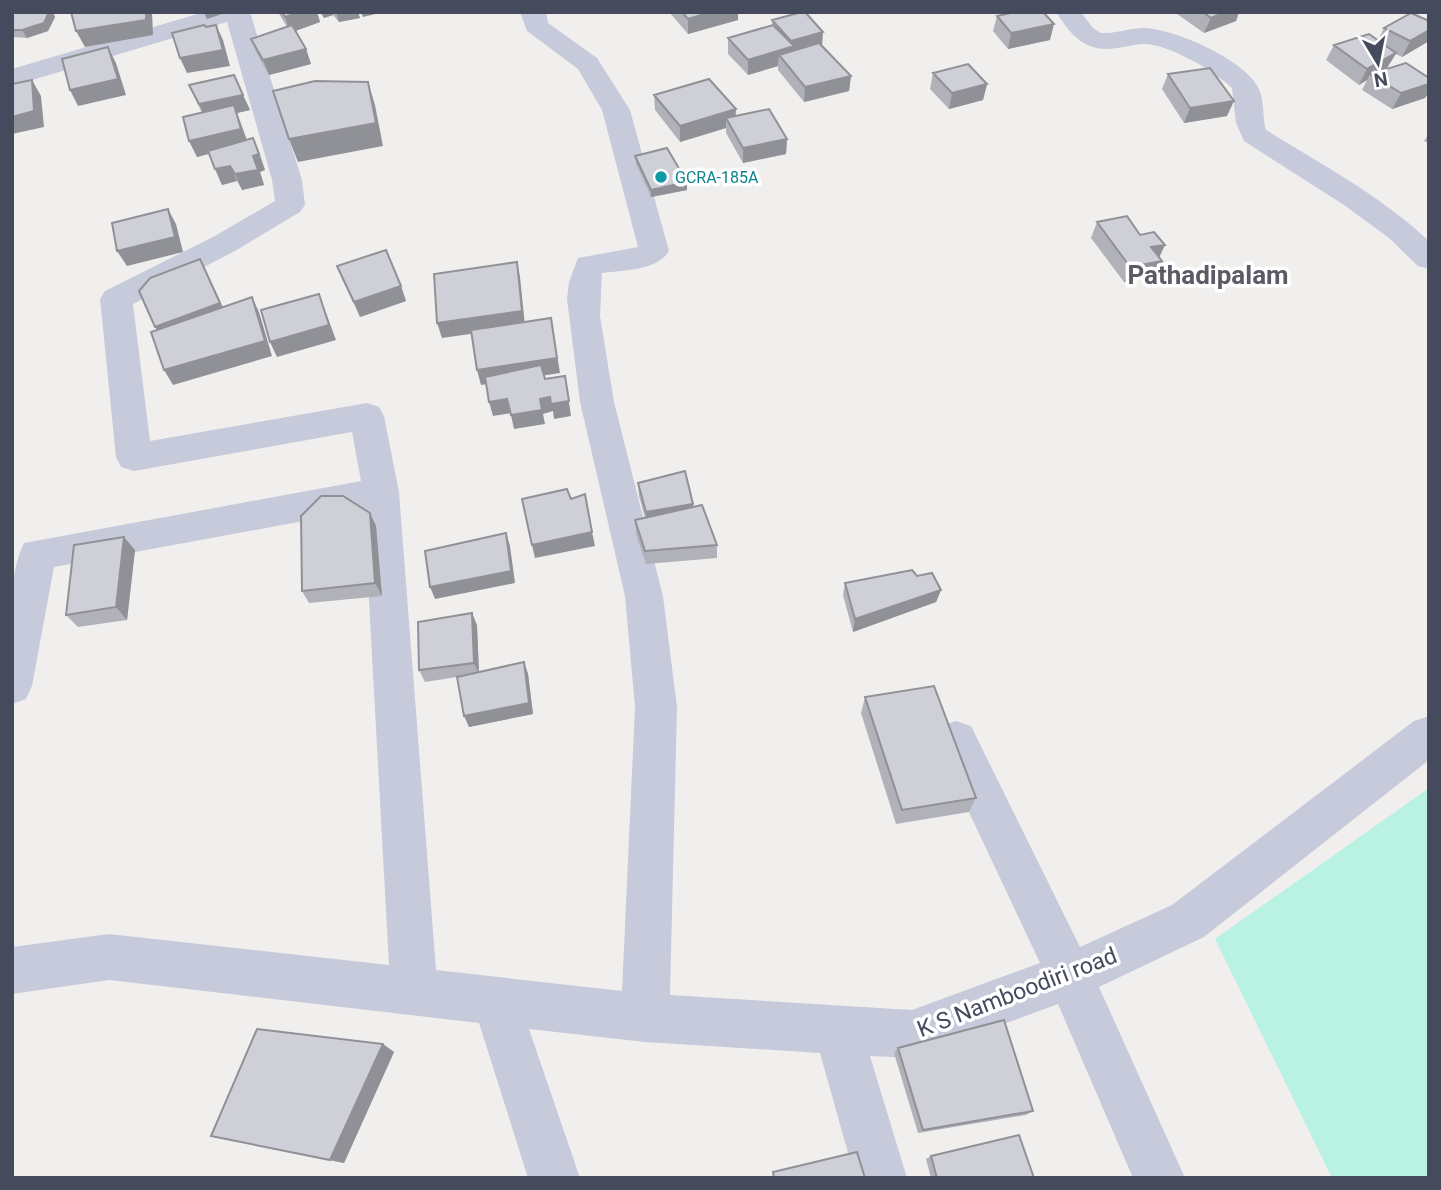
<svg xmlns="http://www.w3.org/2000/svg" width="1441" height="1190" font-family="Roboto,sans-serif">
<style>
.green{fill:#b9f2e3}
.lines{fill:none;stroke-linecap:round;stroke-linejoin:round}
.street{fill:#c7cada;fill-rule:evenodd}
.wall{fill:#b1b2b9}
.shaded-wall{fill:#909196}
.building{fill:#cecfd7;stroke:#909196;stroke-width:2}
.culture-dot{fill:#0f9aa8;stroke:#fff;stroke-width:2.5}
.labels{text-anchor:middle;stroke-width:7;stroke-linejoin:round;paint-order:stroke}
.far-culture-label{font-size:16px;fill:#0d838f;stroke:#fff;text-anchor:start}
.near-street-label{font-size:23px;fill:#454a5d;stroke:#fff}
.district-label{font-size:26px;font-weight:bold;fill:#5a5b64;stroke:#fff}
</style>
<rect width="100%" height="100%" fill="#f1efee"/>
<!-- green -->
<path class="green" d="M1429,788V1178H1332L1215,939Z"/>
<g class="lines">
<!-- street -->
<path class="street" d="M204,12H250L302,180L305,205L300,212L235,251L133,304L150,441L367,403L379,407L384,416L399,492L436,970L622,991L635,707L625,596L580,402L567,299L569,282L578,258L638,247L602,110L578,69L527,31L520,12H546L548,23L597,58L630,110L669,251C657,271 624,270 602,273L600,316L614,402L663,596L677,707L670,995L912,1010L1040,963L935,740L941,726L956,721L971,726L1080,947L1172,905L1414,721L1429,716V760L1204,937L1099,987L1185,1178H1133L1058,1004L912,1058L870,1056L907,1178H855L820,1053L645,1042L529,1029L580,1178H528L479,1023L109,980L12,994V947L109,934L389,965L364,510L54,567L32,686L26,699L12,704C12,658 4,583 24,543L361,481L352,432L134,471L121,467L116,457L100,299L105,291L213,237L275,201L272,180L227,22L12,86V69Z
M1056,12H1081L1093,28L1101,33C1115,34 1130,28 1144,28C1175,29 1243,59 1258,87C1265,100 1262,117 1266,130C1321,164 1381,196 1429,241V269L1418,266L1389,238L1344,205L1244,141L1236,123L1232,88C1215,71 1168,44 1144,44C1135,44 1126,47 1117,48C1085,53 1072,36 1056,12Z"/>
</g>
<!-- wall -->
<path class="wall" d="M12,12L55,17L48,31L27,38L12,37Z
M278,12H317L320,22L295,31L306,49L311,64L269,75L257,54L251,39L287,27Z
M319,12H358L360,18L339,22L333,15L324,18Z
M669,12H738V20L688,34Z
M1178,12H1239L1236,21L1204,33L1177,14Z
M997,16L1050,40L1008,49L993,31Z
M772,20L822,45L851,76L849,91L804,102L778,70V66L748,75L728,54V38L772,25Z
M1384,28L1429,41L1402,57L1396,54L1387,68L1429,78V92L1425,98L1392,109L1362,90L1367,80L1359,85L1326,60L1334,45L1378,40Z
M933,73L987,84L983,100L949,109L930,89Z
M1168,74L1227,116L1184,123L1162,89Z
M189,85L243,95L250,110L237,113L247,140L260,154L265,170L260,172L264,185L242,190L237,181L222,185L209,153L197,157L202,113Z
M654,95L736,116L787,139L786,154L743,163L726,133V128L680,142L655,110Z
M1429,134V143L1424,141Z
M635,156L687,190L651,197L636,164Z
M1097,222L1140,235L1156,276L1124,282L1091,238Z
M337,266L401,286L406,301L360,317L343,281Z
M638,483L693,504V507L717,545V558L646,564L636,534L635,520L645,518L639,496Z
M370,513L376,526L382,596L309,603L302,591Z
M135,550L127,620L78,627L66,615Z
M917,576L941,590L936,602L853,632L843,595L845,583Z
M477,625L479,672L524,662L528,674L533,714L469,727L457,677L425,682L419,670Z
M865,697L976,798L969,812L896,824L861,713Z
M383,1044L394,1052L344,1163L211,1136Z
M898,1048L1033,1111L1026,1115L918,1133L894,1053Z
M931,1156L1034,1178H931L926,1159Z"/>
<!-- shaded-wall -->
<path class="shaded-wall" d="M49,12H53L55,17L48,31L27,38L22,30Z
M146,12H152L153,35L85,47L76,31Z
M204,12H228L207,19Z
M300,12H317L320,22L290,33L285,17Z
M322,12H332L333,15L324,18Z
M336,12H358L360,18L339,22Z
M361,12H384L363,17Z
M711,12H738V20L688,34V19Z
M1225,12H1239L1236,21L1204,33L1211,18Z
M1054,24L1050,40L1008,49L1011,33Z
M216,25L223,40L230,66L187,73L180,58Z
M1429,30V41L1402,57L1410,41Z
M823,32L822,47L779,55L778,66L748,75V60L791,46V41Z
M108,47L116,63L126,95L78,106L70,90Z
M306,49L311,64L269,75L263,60Z
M1396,53L1387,68L1370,74L1367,80L1359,85L1367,69Z
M851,76L849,91L804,102L805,87Z
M32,80L41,96L44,127L12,134V117Z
M368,82L375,105L383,146L298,162L289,139Z
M987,84L983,100L949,109L952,93Z
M1429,84V92L1425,98L1392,109L1401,93Z
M243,95L250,110L237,113L248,144L197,157L189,141L206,119L199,104Z
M1234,101L1227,116L1184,123L1190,108Z
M736,109L735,125L726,118V128L680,142V126Z
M253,138L265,170L260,172L264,185L242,190L235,174L253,156Z
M787,139L786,154L743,163V148Z
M230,166L237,181L222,185L215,169Z
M687,182V190L651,197V190Z
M168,209L176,224L183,252L127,266L117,251Z
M1165,245L1158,260L1151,247Z
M200,259L228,318L164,341L155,327Z
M1162,261L1156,276L1124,282L1130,267Z
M517,262L520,277L525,326L442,338L437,323Z
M401,286L406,301L360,317L354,302Z
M319,294L336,340L277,357L270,342Z
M252,297L259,312L272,356L173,385L164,370Z
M551,318L560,373L481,385L477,370Z
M565,376L571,416L554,419L553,411L543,414L545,424L514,429L511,415L540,399Z
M507,399L511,413L493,416L489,402Z
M693,504V517L647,526L646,512Z
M370,513L376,526L382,596L375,583Z
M592,532L595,546L535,558L532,545Z
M506,533L510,546L515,583L435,599L430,587Z
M124,537L135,550L127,620L116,607Z
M941,590L936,602L853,632L855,619Z
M472,613L477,625L479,674L474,663Z
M524,662L528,674L533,714L469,727L464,716Z
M383,1044L394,1052L344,1163L330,1160Z"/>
<!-- building -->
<path class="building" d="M12,12H49L44,23L22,30H12Z
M71,12H146V20L76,31Z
M282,12H300L285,17Z
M682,12H711L688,19Z
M802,12H805L823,32L791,41L772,20Z
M1015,12H1043L1054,24L1011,33L997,16Z
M1203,12H1225L1211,18Z
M1411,13L1429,21V30L1410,41L1384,28Z
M204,25L206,27L216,25L223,50L180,58L172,33Z
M292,25L306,49L263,60L251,39Z
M773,25L794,46L748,60L728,38Z
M1369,34L1396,53L1367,69L1334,45Z
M819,43L851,76L805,87L779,55Z
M108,47L118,79L70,90L62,59Z
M1406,63L1429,78V84L1401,93L1370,74Z
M968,64L987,84L952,93L933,73Z
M1210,68L1234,101L1190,108L1168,74Z
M234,75L243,95L199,104L189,85Z
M709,79L736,109L680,126L654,95Z
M32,80L34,111L12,117V84Z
M315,81L368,82L376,123L289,139L273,91Z
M234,105L241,129L189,141L183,117Z
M769,109L787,139L743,148L726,118Z
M253,138L259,154L253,156L258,170L235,174L230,166L215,169L208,151Z
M667,148L687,182L651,190L635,156Z
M168,209L175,237L117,251L112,223Z
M1127,216L1140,235L1154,232L1165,245L1151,247L1162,261L1130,267L1097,222Z
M386,250L401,286L354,302L337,266Z
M200,259L220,303L155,327L139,291L150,278Z
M517,262L522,311L437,323L434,274Z
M319,294L329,325L270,342L261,310Z
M252,297L265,341L164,370L151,332Z
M551,318L557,358L477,370L471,330Z
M541,365L545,379L565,376L569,401L551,404L550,397L540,399L542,410L511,415L507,399L489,402L485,377Z
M685,471L693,504L646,512L638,483Z
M567,489L571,499L585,494L592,532L532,545L522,499Z
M321,496H343L370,513L375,583L302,591L301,516Z
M702,505L717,545L645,551L635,520Z
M506,533L511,571L430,587L425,551Z
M124,537L116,607L66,615L74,545Z
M912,570L917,576L932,573L941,590L855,619L845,583Z
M472,613L474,663L419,670L418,622Z
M524,662L529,703L464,716L457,677Z
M934,686L976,798L902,810L865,697Z
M1004,1020L1033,1111L923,1130L898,1048Z
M257,1029L383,1044L330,1160L211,1136Z
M1019,1135L1034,1178H937L931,1156Z
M857,1152L865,1178H774L773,1172Z"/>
<!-- markers -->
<circle class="culture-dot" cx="661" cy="177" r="7"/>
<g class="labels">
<!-- far-culture labels -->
<g class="far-culture-label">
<text x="675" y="183">GCRA-185A</text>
</g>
<!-- near-street labels -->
<g class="near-street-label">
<text transform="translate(1017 992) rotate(-21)" y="8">K S Namboodiri road</text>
</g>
<!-- district labels -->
<g class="district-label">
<text x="1208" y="284">Pathadipalam</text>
</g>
</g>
<!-- border -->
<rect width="1441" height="1190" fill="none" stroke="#454a5d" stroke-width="28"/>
<!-- north arrow -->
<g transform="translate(1378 63) rotate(170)" stroke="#ffffff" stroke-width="5" paint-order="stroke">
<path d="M0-5L12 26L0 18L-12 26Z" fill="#454a5d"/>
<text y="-10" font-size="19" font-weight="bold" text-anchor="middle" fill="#454a5d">N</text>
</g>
</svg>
